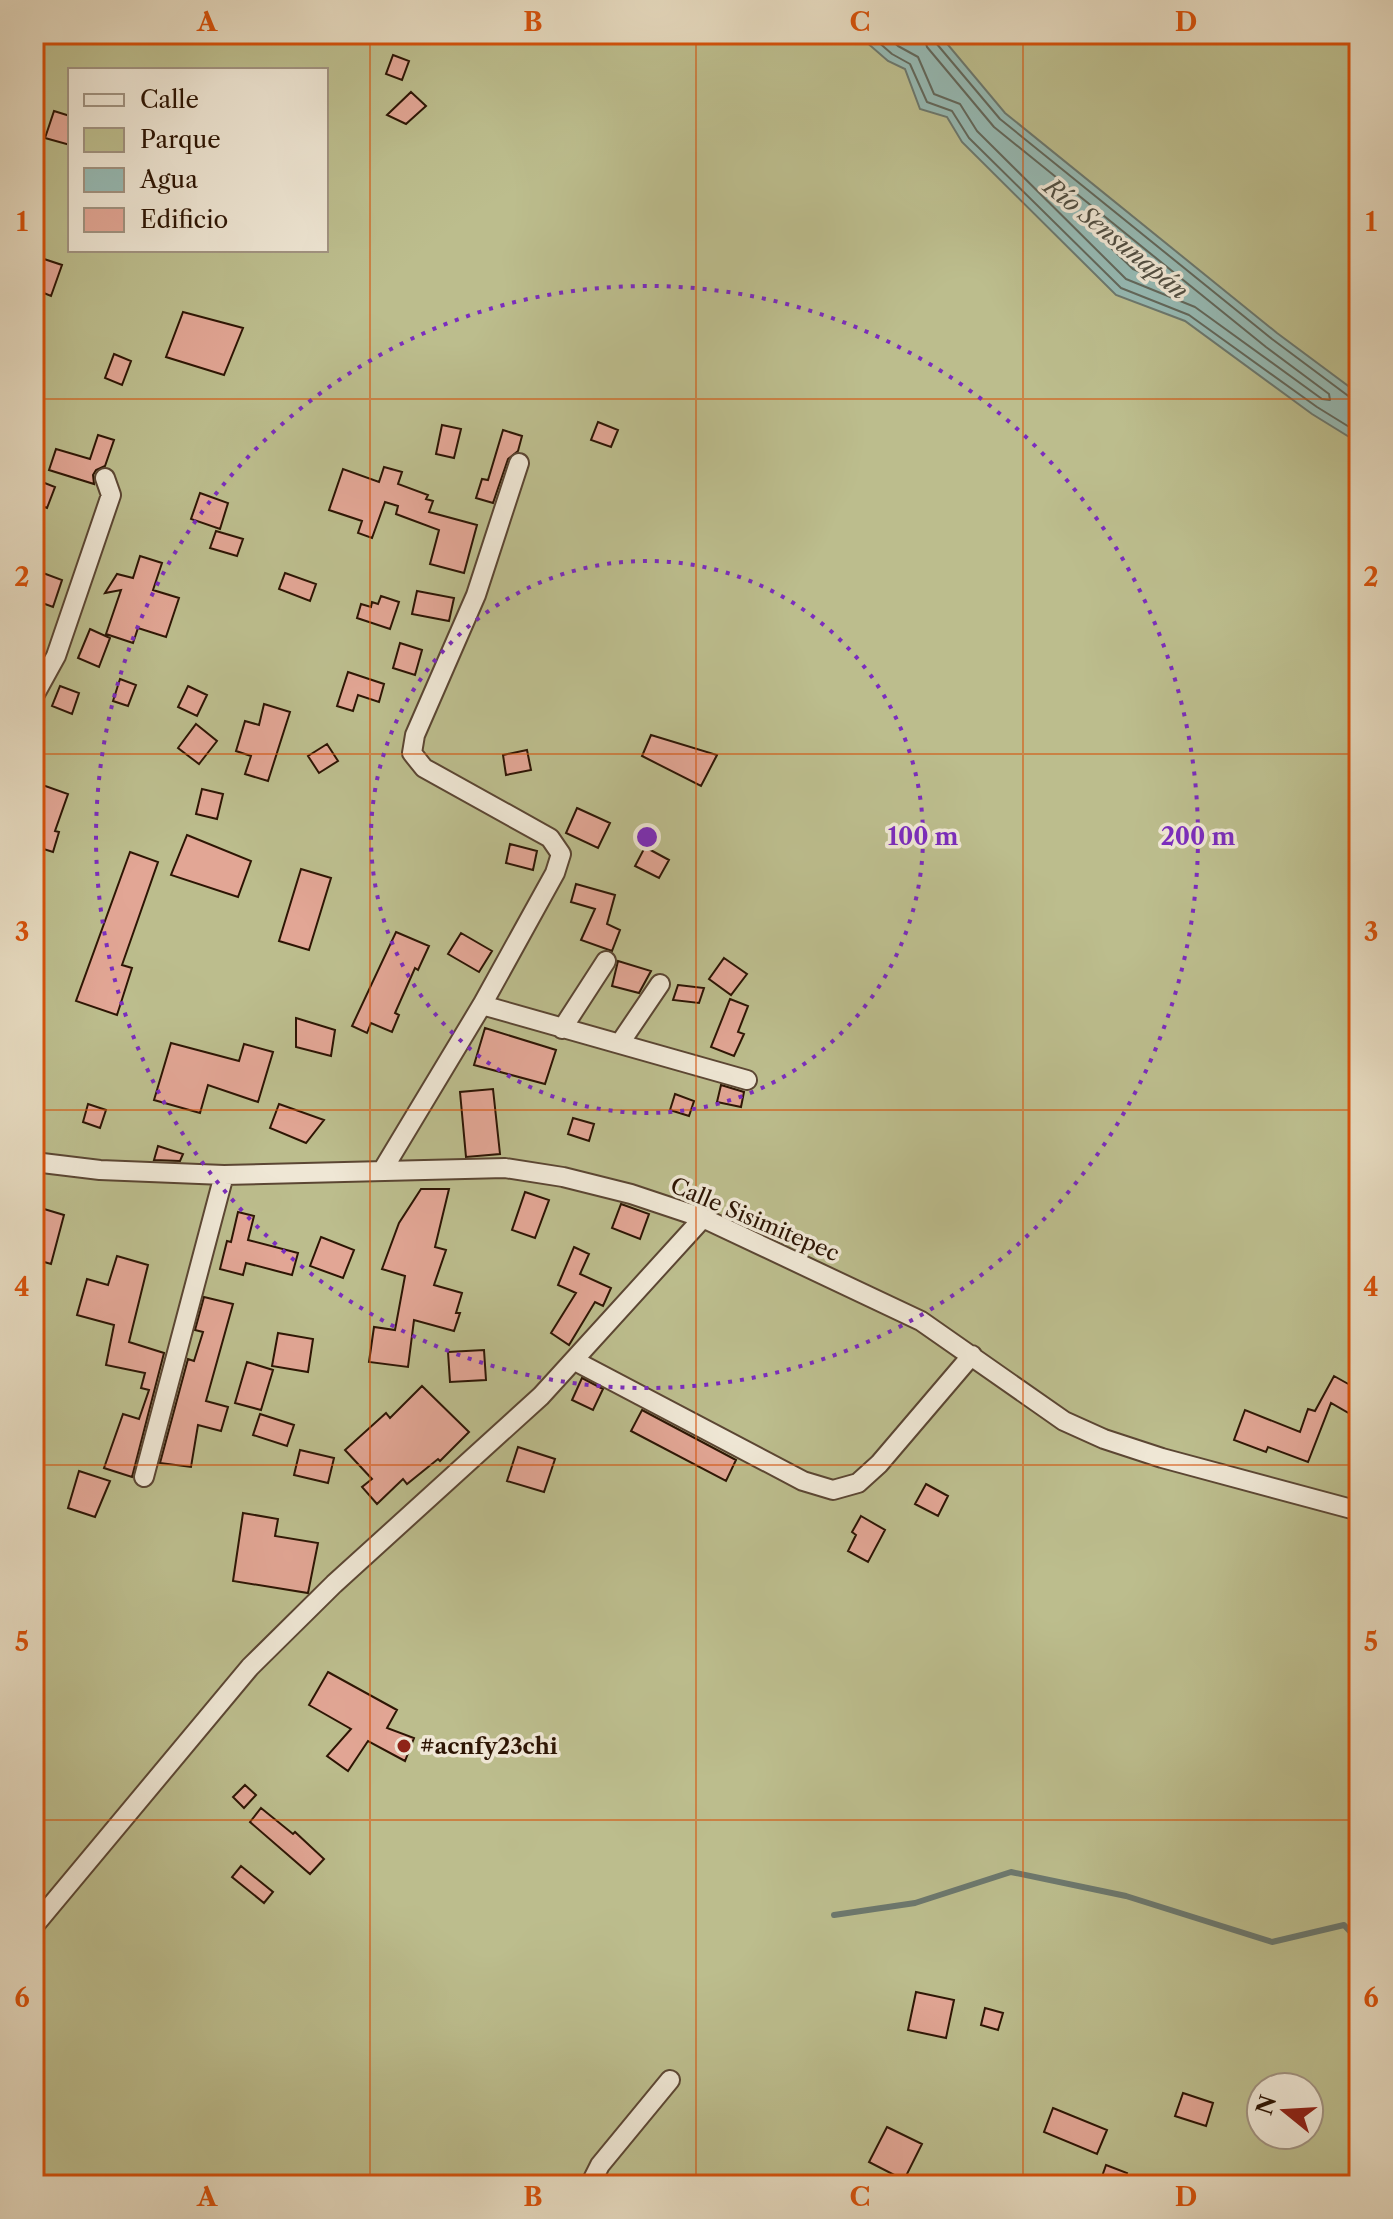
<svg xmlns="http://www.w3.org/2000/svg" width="1393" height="2219" font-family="'Libre Caslon Text',serif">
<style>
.green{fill:#bcbd8d;stroke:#746948;stroke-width:2;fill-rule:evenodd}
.water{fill:#96bab4;stroke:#6c786e;stroke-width:2}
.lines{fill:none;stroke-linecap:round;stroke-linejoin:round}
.shore{stroke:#62685c;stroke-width:2}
.stream{stroke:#6c786e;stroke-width:6}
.building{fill:#e2a695;stroke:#2d1504;stroke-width:2}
.minor-casing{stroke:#5b4633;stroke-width:22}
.minor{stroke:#efe7d5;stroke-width:18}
.grid{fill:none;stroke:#d5520b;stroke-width:2;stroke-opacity:0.55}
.ring{fill:none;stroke:#7b2cbf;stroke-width:4;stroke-dasharray:4 8}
.poi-dot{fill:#8f2418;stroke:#efe7d5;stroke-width:3}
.labels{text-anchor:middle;stroke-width:7;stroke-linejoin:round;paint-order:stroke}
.street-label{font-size:22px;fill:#2d1504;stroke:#efe7d5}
.poi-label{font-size:22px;font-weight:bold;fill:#2d1504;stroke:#efe7d5;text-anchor:start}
.water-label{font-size:24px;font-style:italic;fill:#524f42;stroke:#efe7d5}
.centre{fill:#7b2cbf;stroke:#efe7d5;stroke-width:4}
.ring-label{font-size:24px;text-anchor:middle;font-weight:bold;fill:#7b2cbf;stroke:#efe7d5;stroke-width:7;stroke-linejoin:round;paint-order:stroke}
.neatline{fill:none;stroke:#d5520b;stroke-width:3}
.grid-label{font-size:26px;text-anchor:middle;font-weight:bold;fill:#d5520b}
</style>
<rect width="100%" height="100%" fill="#e6dabf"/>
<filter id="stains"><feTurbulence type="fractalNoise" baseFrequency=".0025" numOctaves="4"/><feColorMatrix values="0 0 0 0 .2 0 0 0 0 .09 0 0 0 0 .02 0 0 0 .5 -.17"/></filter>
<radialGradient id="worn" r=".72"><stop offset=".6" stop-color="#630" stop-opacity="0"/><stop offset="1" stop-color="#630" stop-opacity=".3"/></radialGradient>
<!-- green -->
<path class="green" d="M34,34H1359V2185H34ZM70,70H326V250H70ZM1261,2087H1309V2135H1261Z"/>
<!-- water -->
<path class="water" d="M857,34H939L1005,113L1277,333L1359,394V443L1312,414L1185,321L1116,295L962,142L947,117L920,109L905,69L888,61Z"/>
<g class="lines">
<!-- shore -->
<path class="shore" d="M869,34L892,54L910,64L927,102L952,111L969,138L1121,288L1189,315L1317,407L1359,433
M884,34L898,46L918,57L934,94L960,104L977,131L1126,279L1195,307L1322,399L1330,400L1329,394L1266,347L994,127L927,47L923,34
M933,34L936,43L1000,119L1272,339L1351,398L1359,399
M1112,243H1117L1148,267L1149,272L1145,274L1133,269L1112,249Z"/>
<!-- stream -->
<path class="stream" d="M834,1915L915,1903L1011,1872L1126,1896L1272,1942L1344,1925L1359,1941"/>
</g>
<!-- building -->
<path class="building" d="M393,55L409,61L402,80L386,74Z
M411,92L426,106L406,124L387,115Z
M54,111L70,116V145L45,138Z
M41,258L62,265L51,296L34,289V274Z
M183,312L243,328L224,375L166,357Z
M114,354L131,361L122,385L105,378Z
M598,422L618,430L611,447L591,440Z
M442,425L461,429L454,458L436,454Z
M503,430L522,436L518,451L508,459L493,503L476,498L482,479L488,480Z
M98,435L114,440L105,466L96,470L93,475L94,484L49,470L56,449L90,459Z
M384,467L402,472L398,484L428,495L426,499L433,501L429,512L477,525L464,573L430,564L439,530L396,514L398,506L385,502L372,538L358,533L362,521L329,510L343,469L379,482Z
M37,480L55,487L47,508L34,503Z
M200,493L228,503L220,529L191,519Z
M216,531L243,539L237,556L210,548Z
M140,556L162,563L153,590L179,598L166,637L138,628L133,643L106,634L121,590L105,593L117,574L133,578Z
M43,573L62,580L53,607L34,600V582L39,584Z
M285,573L316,584L310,601L279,589Z
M417,591L454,598L449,621L412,614Z
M381,596L399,602L390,629L357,618L361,604L371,607L372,602L378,604Z
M90,629L110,638L99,667L78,658Z
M400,643L422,650L415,675L393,668Z
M348,672L384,684L379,702L358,695L353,711L337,706Z
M120,679L136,685L128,706L113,701Z
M60,686L79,693L72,714L52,706Z
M188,686L207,695L197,716L178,707Z
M264,704L290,712L268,781L245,774L251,756L236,751L245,721L259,725Z
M196,724L217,741L199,764L178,748Z
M651,735L717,755L701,786L642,756Z
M327,744L338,761L319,773L308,756Z
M527,750L531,770L506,775L503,755Z
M34,782L68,794L55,831L59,832L53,852L34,846Z
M202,789L223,794L217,819L196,814Z
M577,808L610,823L598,848L566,833Z
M187,835L251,861L238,897L171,875Z
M510,844L537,851L533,870L506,863Z
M645,847L669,860L659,878L635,866Z
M130,852L158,862L122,965L132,968L117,1015L76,1001Z
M301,869L331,878L309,950L279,941Z
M576,884L615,895L607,924L620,930L612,951L581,940L595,909L571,902Z
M396,932L429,946L418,970L415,968L395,1013L399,1015L392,1032L371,1023L367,1033L352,1026Z
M461,933L492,951L479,972L448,954Z
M724,958L747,974L731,995L709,979Z
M618,961L651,971L639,993L612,986Z
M678,985L704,988L699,1003L673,1000Z
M730,999L748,1006L738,1032L744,1034L734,1056L711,1047Z
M296,1018L335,1030L331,1056L296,1047Z
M485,1028L556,1050L545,1084L474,1065Z
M171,1043L239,1061L244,1044L273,1052L258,1102L208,1085L200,1113L154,1100Z
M721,1085L744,1092L741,1107L717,1102Z
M493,1089L500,1154L466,1157L460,1092Z
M675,1094L694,1101L689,1116L670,1110Z
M88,1104L106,1110L100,1128L83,1122Z
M279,1104L324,1120L306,1143L270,1128Z
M573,1118L594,1124L589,1141L568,1134Z
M158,1146L183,1154L180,1161L154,1160Z
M421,1189H449L435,1247L446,1250L434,1285L462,1293L456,1313H460L454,1331L414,1320L408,1367L369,1362L374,1327L395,1330L405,1276L382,1269L399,1223Z
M525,1192L549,1200L535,1238L512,1230Z
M621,1204L649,1214L640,1239L612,1228Z
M34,1206L64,1215L51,1264L34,1259Z
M238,1212L254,1216L248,1240L298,1253L292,1275L246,1263L243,1275L220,1269L227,1241L231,1242Z
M321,1237L354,1250L343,1278L310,1266Z
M574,1247L589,1254L580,1274L611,1288L603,1306L595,1302L569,1345L551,1333L576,1293L558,1285Z
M117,1256L148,1265L129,1342L164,1353L132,1477L104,1468L123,1414L139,1419L149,1390L141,1388L145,1373L106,1365L114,1325L77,1315L87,1279L108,1285Z
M204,1297L233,1304L206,1401L228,1407L221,1431L198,1425L191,1467L160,1463L188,1359L194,1361L203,1332L195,1330Z
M278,1333L313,1339L308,1372L272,1366Z
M484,1350L486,1380L450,1382L448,1352Z
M247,1362L273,1370L261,1410L235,1403Z
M1334,1376L1359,1390V1419L1331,1403L1308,1462L1268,1447L1266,1452L1234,1440L1245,1410L1300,1432L1308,1409L1315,1411Z
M582,1378L603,1389L593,1410L572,1400Z
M422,1386L469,1432L440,1461L438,1459L407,1484L403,1479L377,1504L362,1487L372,1479L345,1450L386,1413L390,1418Z
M642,1410L736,1460L726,1481L631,1431Z
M260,1414L294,1425L287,1446L253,1435Z
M518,1447L555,1459L544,1492L507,1481Z
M300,1450L334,1458L328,1483L294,1475Z
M79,1471L110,1481L95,1517L68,1508Z
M926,1484L948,1496L938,1516L915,1504Z
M243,1513L278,1519L275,1536L318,1543L308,1593L233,1581Z
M861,1516L885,1530L868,1562L848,1551L856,1535L852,1532Z
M328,1672L397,1710L387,1728L414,1738L405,1761L368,1741L348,1771L327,1756L351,1729L309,1705Z
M245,1785L256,1795L244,1808L233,1797Z
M261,1808L293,1834L295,1832L324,1859L310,1874L250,1822Z
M241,1866L273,1892L264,1903L232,1877Z
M916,1992L954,2000L946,2038L908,2030Z
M985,2008L1003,2013L998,2030L981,2025Z
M1183,2093L1213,2103L1206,2126L1175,2116Z
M1053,2108L1107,2130L1097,2154L1044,2132Z
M887,2127L922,2144L904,2180L869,2162Z
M1106,2165L1127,2173L1123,2185H1099Z"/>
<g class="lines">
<defs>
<path id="minor" d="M34,696L56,656L111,495L105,478
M482,1005L747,1080
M562,1029L606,961
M620,1043L660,984
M34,1162L100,1170L224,1175L505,1168L563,1177L631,1194L703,1218L921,1321L1064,1421L1104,1439L1162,1458L1359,1511
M382,1171L482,1005L555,873L561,854L550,838L424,768L412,753L415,735L476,595L519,463
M575,1361L803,1481L833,1490L858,1483L879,1464L972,1355
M144,1477L224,1175
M34,1926L250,1667L334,1584L541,1396L703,1218
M590,2185L600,2165L670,2080"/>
</defs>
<!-- minor casing -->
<use href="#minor" class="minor-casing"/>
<!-- minor -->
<use href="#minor" class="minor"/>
</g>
<!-- grid -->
<path class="grid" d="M370,34V2185M696,34V2185M1023,34V2185M34,399H1359M34,754H1359M34,1110H1359M34,1465H1359M34,1820H1359"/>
<!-- distance rings -->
<g class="ring">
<circle cx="647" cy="837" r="276"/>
<circle cx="647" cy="837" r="551"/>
</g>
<!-- markers -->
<circle class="poi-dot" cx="404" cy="1746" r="8"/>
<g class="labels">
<!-- street labels -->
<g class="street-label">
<text transform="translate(755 1219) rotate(23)" y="8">Calle Sisimitepec</text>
</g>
<!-- poi labels -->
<g class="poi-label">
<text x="420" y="1754">#acnfy23chi</text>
</g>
<!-- water labels -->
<g class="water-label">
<text transform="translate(1116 239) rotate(39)" y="8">Río Sensunapán</text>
</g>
</g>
<circle cx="647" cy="837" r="12" class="centre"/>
<g class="ring-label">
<text x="923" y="845">100 m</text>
<text x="1198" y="845">200 m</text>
</g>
<!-- margin -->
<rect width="1393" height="2219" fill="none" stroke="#e6dabf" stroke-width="88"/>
<!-- legend -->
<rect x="68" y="68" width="260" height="184" fill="#efe7d5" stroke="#a19381" stroke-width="2"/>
<rect x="84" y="94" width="40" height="12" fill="#efe7d5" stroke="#a19381" stroke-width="2"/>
<text x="140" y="108" font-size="24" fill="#2d1504">Calle</text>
<rect x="84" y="128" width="40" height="24" fill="#bcbd8d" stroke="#a19381" stroke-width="2"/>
<text x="140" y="148" font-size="24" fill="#2d1504">Parque</text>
<rect x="84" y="168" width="40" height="24" fill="#96bab4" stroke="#a19381" stroke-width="2"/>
<text x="140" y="188" font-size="24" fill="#2d1504">Agua</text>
<rect x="84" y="208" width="40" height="24" fill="#e2a695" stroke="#a19381" stroke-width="2"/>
<text x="140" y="228" font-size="24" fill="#2d1504">Edificio</text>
<!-- north arrow -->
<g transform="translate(1285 2111) rotate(288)"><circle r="38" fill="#efe7d5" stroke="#a19381" stroke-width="2"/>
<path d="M0-6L14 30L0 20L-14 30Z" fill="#8f2418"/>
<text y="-12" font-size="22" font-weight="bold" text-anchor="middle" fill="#2d1504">N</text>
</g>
<rect x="44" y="44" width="1305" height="2131" class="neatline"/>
<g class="grid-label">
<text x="207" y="31">A</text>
<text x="533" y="31">B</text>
<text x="860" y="31">C</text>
<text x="1186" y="31">D</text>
<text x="22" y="231">1</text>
<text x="1371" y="231">1</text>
<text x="22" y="586">2</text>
<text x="1371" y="586">2</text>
<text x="22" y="941">3</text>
<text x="1371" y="941">3</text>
<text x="22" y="1296">4</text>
<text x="1371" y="1296">4</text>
<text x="22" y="1651">5</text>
<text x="1371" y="1651">5</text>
<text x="22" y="2007">6</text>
<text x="1371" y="2007">6</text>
<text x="207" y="2206">A</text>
<text x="533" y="2206">B</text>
<text x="860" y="2206">C</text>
<text x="1186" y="2206">D</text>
</g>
<rect width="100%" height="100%" filter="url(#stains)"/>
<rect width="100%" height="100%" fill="url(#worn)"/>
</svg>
